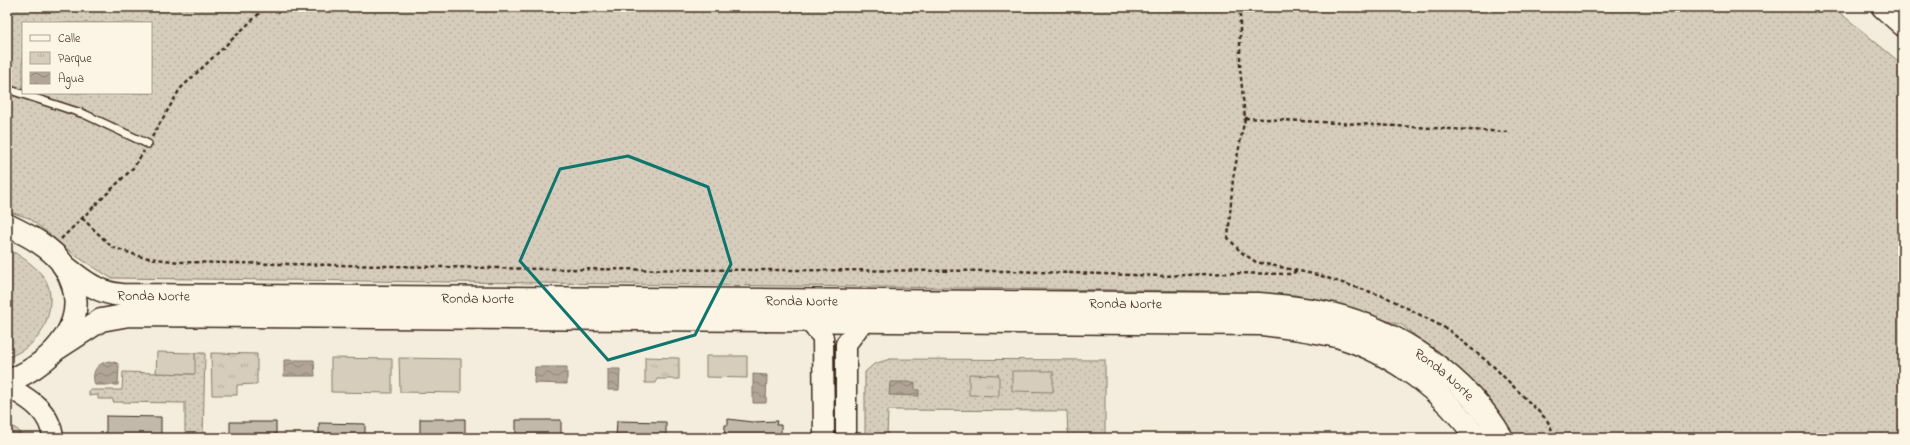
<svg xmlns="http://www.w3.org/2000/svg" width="1910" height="445" font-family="'Indie Flower',sans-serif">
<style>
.grass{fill:url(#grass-dots);stroke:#887c6e;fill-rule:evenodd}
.park{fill:url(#park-tufts);stroke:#887c6e}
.pitch{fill:#d6cdbd;stroke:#887c6e}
.water{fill:url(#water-waves);stroke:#817466}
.building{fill:#c3b9aa;stroke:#3b2a1e}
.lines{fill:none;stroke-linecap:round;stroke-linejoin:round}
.lane-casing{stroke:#3b2a1e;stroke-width:10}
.secondary-casing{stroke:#3b2a1e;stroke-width:23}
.primary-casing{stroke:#3b2a1e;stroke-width:25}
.highway-casing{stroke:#3b2a1e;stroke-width:25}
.path{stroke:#3b2a1e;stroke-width:2.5;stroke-dasharray:4 3;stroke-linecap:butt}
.lane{stroke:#fcf5e5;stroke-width:7}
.secondary{stroke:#fcf5e5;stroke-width:20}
.primary{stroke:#fcf5e5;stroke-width:22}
.highway{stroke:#fcf5e5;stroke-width:22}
.marked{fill:none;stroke:#0f766e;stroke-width:3;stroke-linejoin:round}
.labels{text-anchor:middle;stroke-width:3;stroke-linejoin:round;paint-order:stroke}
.street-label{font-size:14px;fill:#3b2a1e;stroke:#fcf5e5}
</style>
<defs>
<pattern id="grass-dots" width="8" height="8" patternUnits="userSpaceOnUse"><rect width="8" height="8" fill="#d6cdbd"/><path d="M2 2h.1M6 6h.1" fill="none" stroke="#b9b0a2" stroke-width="1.8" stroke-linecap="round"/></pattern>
<pattern id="park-tufts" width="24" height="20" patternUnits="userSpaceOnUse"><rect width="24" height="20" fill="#d6cdbd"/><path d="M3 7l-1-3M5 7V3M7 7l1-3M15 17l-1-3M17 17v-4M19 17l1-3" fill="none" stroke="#b9b0a2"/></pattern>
<pattern id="water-waves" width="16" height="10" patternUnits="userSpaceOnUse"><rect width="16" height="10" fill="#b0a596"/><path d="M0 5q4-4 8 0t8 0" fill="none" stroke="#90877a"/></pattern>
</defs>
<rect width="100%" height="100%" fill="#f4eddd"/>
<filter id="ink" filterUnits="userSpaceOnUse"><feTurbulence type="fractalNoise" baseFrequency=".025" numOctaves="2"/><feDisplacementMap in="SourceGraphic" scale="8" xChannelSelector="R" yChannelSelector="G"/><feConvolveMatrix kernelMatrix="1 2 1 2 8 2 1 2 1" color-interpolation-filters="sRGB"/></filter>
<g filter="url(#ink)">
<!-- grass -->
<path class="grass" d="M7,7H1833L1903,65V438H1513L1464,376L1402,325L1296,295L1212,291L111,278L76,256L29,218L7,211ZM23,23H151V93H23Z
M7,248C21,256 36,266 45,279C55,295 49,324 37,338C29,347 19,353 7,358Z
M195,353H205L203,438H185V403L113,402V399H98V395L89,396V390H122L123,372L194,374Z
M890,359L1105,360V438H1068L1067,411L888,410L887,438H865V372L874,364Z
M832,366L837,367V438H831Z
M7,422L19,431L22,438H7Z"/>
<!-- park -->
<path class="park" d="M211,353L257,354V384L237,385V395H212Z
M645,357L679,358V379H657L656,383H645Z
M969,374L999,375V396L969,395Z"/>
<!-- pitch -->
<path class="pitch" d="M157,352L195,353V374L156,373Z
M706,356H747V378L706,377Z
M331,358L392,359V393L331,392Z
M399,358L461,359V393L400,392Z
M1012,371H1053V392L1012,391Z"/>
<!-- water -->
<path class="water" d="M284,360H314L315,376H284Z
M109,361L117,363L119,366L118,385H95C91,372 96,364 109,361Z
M535,367H567V384L534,383Z
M608,369H620L619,390H608Z
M753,374L767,375L766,403H753Z
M890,382H915V390H919V396L889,395Z"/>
<!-- building -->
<path class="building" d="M106,416L161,417V438H106Z
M420,419H465V438H420Z
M728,419L752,422L777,421L776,425H781V438H724L725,425H728Z
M516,420H561V438H516Z
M617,421L666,422V438H616Z
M230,422H276V438H230Z
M319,423L365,424V438H319Z"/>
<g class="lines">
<defs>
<path id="lane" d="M7,89L84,114L148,144"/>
<path id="secondary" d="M808,320L823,337L824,438
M7,386C29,399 50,410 53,438
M846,438V344L864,320"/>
<g id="primary">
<path d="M7,225C26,234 52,247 64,266C97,319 54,362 7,382"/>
<path id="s1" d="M63,265C82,280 97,293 122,295L1259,304C1283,306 1307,308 1331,314C1398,330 1467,378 1502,438"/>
<path d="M58,348L101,320L129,315L1262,324C1288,327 1314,330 1340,337C1395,354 1443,392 1477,438"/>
</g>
<path id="highway" d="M1883,7L1903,25"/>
</defs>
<!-- lane casing -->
<use href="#lane" class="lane-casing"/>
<!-- secondary casing -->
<use href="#secondary" class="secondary-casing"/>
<!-- primary casing -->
<use href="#primary" class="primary-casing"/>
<!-- highway casing -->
<use href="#highway" class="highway-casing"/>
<!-- path -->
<path class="path" d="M1240,7V68L1245,118L1233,178L1228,238L1241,252L1256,262L1318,275L1386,297L1447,329L1494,367L1547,420L1556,438
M1245,118L1507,132
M152,137L180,89L266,7
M82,218L112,247L142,257L179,262L546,269L1009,271L1164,276L1227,273L1290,274L1298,271
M61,239L134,167L144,151"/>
<!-- lane -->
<use href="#lane" class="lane"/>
<!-- secondary -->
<use href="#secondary" class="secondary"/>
<!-- primary -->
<use href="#primary" class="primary"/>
<!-- highway -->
<use href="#highway" class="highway"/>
</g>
</g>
<!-- marked area -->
<path class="marked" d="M628,156L708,187L731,264L695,335L608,360L520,261L560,169Z"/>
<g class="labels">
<!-- street labels -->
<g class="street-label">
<text dy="5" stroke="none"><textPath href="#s1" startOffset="99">Ronda Norte</textPath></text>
<text dy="5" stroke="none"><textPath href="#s1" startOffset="423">Ronda Norte</textPath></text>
<text dy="5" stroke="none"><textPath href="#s1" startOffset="747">Ronda Norte</textPath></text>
<text dy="5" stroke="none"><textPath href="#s1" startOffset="1071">Ronda Norte</textPath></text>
<text dy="5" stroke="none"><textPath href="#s1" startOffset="1407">Ronda Norte</textPath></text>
</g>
</g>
<!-- margin -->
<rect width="1910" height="445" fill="none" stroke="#fcf5e5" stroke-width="24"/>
<rect x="12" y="12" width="1886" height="421" fill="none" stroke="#3b2a1e" stroke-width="1.5" filter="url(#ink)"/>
<!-- legend -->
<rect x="22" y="22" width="130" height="72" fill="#fcf5e5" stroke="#afa495"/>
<rect x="30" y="35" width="20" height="6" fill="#fcf5e5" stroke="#afa495"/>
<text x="58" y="42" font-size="12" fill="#3b2a1e">Calle</text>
<rect x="30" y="52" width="20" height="12" fill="url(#park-tufts)" stroke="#afa495"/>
<text x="58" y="62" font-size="12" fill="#3b2a1e">Parque</text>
<rect x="30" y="72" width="20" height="12" fill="url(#water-waves)" stroke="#afa495"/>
<text x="58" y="82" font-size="12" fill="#3b2a1e">Agua</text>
</svg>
